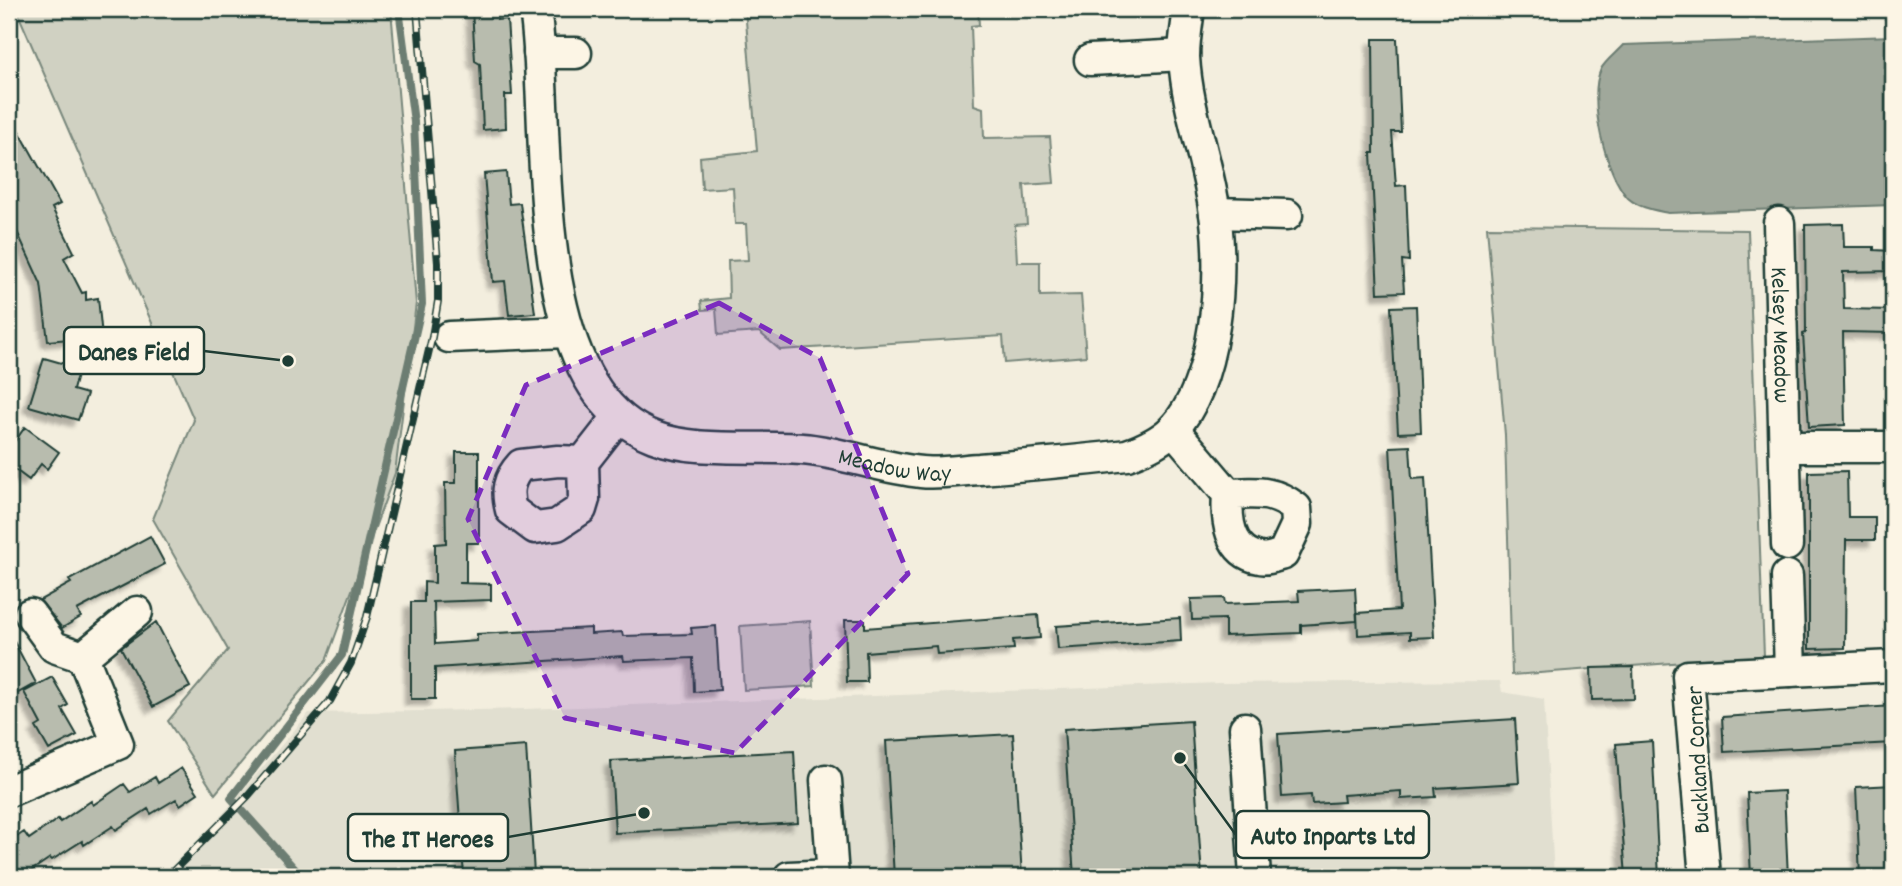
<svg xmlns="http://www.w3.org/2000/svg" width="1902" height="886" font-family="Dekko,sans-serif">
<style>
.built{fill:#e1dfd0}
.green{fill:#d0d1c2;stroke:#78877b;stroke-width:2}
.water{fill:#a0a89b;stroke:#6c7d72;stroke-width:2}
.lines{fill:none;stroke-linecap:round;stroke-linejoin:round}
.stream{stroke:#6c7d72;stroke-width:8}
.building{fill:#b8bcae;stroke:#1f3d34;stroke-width:2;filter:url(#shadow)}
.street-casing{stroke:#1f3d34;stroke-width:35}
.street{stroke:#fcf5e5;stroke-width:30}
.rail-casing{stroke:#1f3d34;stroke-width:8}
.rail{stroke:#fcf5e5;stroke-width:5;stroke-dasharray:16;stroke-linecap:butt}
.marked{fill:#7b2cbf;fill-opacity:0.2;stroke:#7b2cbf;stroke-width:5;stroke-dasharray:14 9;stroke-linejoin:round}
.labels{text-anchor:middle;stroke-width:6;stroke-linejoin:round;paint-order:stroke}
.street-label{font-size:24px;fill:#1f3d34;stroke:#fcf5e5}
.leader{fill:none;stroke:#1f3d34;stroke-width:2.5}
.callout-dot{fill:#1f3d34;stroke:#fcf5e5;stroke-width:2.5}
.callout{fill:#fcf5e5;stroke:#1f3d34;stroke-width:2.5}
.callout-label{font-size:26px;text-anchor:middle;font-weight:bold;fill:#1f3d34}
</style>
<defs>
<filter id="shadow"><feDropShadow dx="-6" dy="6" stdDeviation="2" flood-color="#0004"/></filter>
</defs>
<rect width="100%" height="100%" fill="#f3eede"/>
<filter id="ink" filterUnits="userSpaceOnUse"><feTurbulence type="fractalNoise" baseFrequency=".0143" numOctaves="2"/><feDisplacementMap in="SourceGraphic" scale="14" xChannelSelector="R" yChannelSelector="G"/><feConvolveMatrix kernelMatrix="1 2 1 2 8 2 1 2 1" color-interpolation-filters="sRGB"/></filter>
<g filter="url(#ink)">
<!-- built -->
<path class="built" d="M1500,681L1502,692L1544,699L1554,877H169L309,713L525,709L1219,683Z"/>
<!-- green -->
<path class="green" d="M16,9H391L416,303L395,473L326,661L215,794L168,721L228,650L153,519L194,420Z
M745,9H978L979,25L971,26L974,105L983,108L984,138L1050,137L1054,183L1024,185L1027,224L1015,225L1017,262H1040V296L1081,295L1086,356L1005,363L1003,336L780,350L759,332L718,335L716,309L702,310L701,301L729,298L728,261L748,260L746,224H735L733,187L702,189L700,157L757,151Z
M1487,227L1748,230L1764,656L1512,675L1505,435Z
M810,621L814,686L744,690L740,626Z"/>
<!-- water -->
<path class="water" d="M1893,36V205L1668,213C1654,210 1639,208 1628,198C1606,175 1587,99 1601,69C1605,61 1617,52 1623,45Z"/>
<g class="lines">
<!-- stream -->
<path class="stream" d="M302,877L231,798L342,655L422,304L414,122L399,9"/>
</g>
<!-- building -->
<path class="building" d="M472,9H496L497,20L507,19L512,95H505L506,128L483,130L480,64L475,61Z
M1373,39H1397L1401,132H1392L1396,186L1406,185L1409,261L1402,260L1404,292L1378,293L1371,153H1374Z
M9,113L60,204L52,208L74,252L64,258L82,293L86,292V300L98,298L102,336L48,341L41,284L9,214Z
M506,172L509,204L520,203L535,313L509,315L505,281L493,282L484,174Z
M1843,224L1844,247H1874V250L1893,251V271L1843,272L1844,309L1893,310V333L1843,332L1845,425L1809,427L1803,334L1806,333L1805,225Z
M1416,306L1421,432L1398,433L1391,307Z
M44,358L79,368L73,390L87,394L78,420L29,406Z
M25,427L59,452L47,469L41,464L29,480L9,465V450Z
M1410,446L1412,479L1425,478L1434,637L1410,638V632L1358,635L1357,613L1399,610L1390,447Z
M456,452H479V543H466V583H458L491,584V600L431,602H434L435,644L477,641V634L591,628V634L622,632L623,636L692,634L691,628L716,626L720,690L694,692L693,658L624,661L623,656L435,668V699H411V602H424V582L435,583V544L446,543L445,483H456Z
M1847,471L1848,517H1875V540H1846L1845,648L1809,649V472Z
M150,536L165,564L77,610L81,617L62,628L40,600L71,583L69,580Z
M1355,588L1357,621L1301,625V633L1225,636V619L1192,620L1191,599L1224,598L1225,604L1299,601L1298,591Z
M1038,615L1040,638L1013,640L1014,649L937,654L936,646L866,652L867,682H847L845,620H865V628Z
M1180,618L1181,641L1058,649L1056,626Z
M156,622L190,687L153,707L121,648Z
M9,632L36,683L9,698Z
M1633,667L1634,699L1592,700L1591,668Z
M52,677L68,705L62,709L77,735L49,750L36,727L41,724L24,692Z
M1893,706V743L1724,752L1722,717Z
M1515,719L1519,783L1435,788L1436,797L1401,799V791L1343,795L1344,802L1312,804L1311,795L1282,797L1278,734Z
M1191,721L1202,877H1074L1064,729Z
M1013,734L1022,877H894L886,741Z
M1652,741L1659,877H1626L1616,744Z
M526,746L534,874L464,877L455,751Z
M794,751L798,823L615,833L611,761Z
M181,768L198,793L180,805L176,799L151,814L148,809L116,830L113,826L84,845L82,841L52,860L50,858L22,877L9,863V842L24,832L29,839L58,819L60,822L91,801L93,805L124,784L130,792L155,777L158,783Z
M1893,785V877H1860L1856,787Z
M1784,791L1788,877H1751L1747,793Z"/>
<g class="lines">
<defs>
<g id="street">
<path id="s1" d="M535,9C553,122 521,387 654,437C695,453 757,445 802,449C842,452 881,468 921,472C940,474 961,470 979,469C1029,465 1078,461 1127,455C1144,449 1160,442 1173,429C1217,383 1224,274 1215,214C1208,161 1187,111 1184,57C1184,41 1187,24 1189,9"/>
<path d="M539,53H576"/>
<path d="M1090,60L1184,55"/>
<path d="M1215,213L1287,215"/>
<path id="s2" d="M1779,223L1787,545"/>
<path d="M449,337L568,332"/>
<path d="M1173,429L1228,494C1256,493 1273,490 1296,508L1297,524L1283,554C1276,556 1266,560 1260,558C1229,553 1226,519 1228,494"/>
<path d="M1785,447H1893"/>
<path d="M583,462L558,461L521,465C508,479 506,491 511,510L535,528L557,525L581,509L584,499L583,462L619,416"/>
<path d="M1787,576L1790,671"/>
<path d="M30,614L54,647L83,657"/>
<path d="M1245,728L1255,877"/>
<path d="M826,780L833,877"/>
<path d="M9,791L118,744L83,657L137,612"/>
<path d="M789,877L833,875"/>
<path d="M1705,877L1688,676L1893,666"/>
</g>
</defs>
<!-- street casing -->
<use href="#street" class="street-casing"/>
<!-- street -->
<use href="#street" class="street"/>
<defs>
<path id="rail" d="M167,877L248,796L330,701L351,663L367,617L432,337L438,301V263L417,9"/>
</defs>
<!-- rail casing -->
<use href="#rail" class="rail-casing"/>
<!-- rail -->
<use href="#rail" class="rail"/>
</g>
</g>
<!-- marked area -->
<path class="marked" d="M719,303L820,358L908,574L735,753L565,718L468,519L526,385Z"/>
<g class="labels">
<!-- street labels -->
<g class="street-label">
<text dy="8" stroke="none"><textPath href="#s2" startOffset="112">Kelsey Meadow</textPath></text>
<text dy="8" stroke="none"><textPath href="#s1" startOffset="709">Meadow Way</textPath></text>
<text transform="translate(1697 760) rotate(-93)" y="8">Buckland Corner</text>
</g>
</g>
<!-- callouts -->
<path class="leader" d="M288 361L204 351M1180 758L1236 835M644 813L508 837"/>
<g class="callout-dot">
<circle cx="288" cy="361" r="7"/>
<circle cx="1180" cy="758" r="7"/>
<circle cx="644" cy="813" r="7"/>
</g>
<g class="callout">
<rect x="64" y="327" width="140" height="47" rx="7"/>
<rect x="1236" y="811" width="193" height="47" rx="7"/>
<rect x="348" y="814" width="160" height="47" rx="7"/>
</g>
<g class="callout-label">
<text x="134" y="360">Danes Field</text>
<text x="1333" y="844">Auto Inparts Ltd</text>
<text x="428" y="847">The IT Heroes</text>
</g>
<!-- margin -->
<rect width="1902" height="886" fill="none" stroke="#fcf5e5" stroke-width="35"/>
<rect x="18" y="18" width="1867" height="851" fill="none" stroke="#1f3d34" stroke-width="2.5" filter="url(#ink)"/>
</svg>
